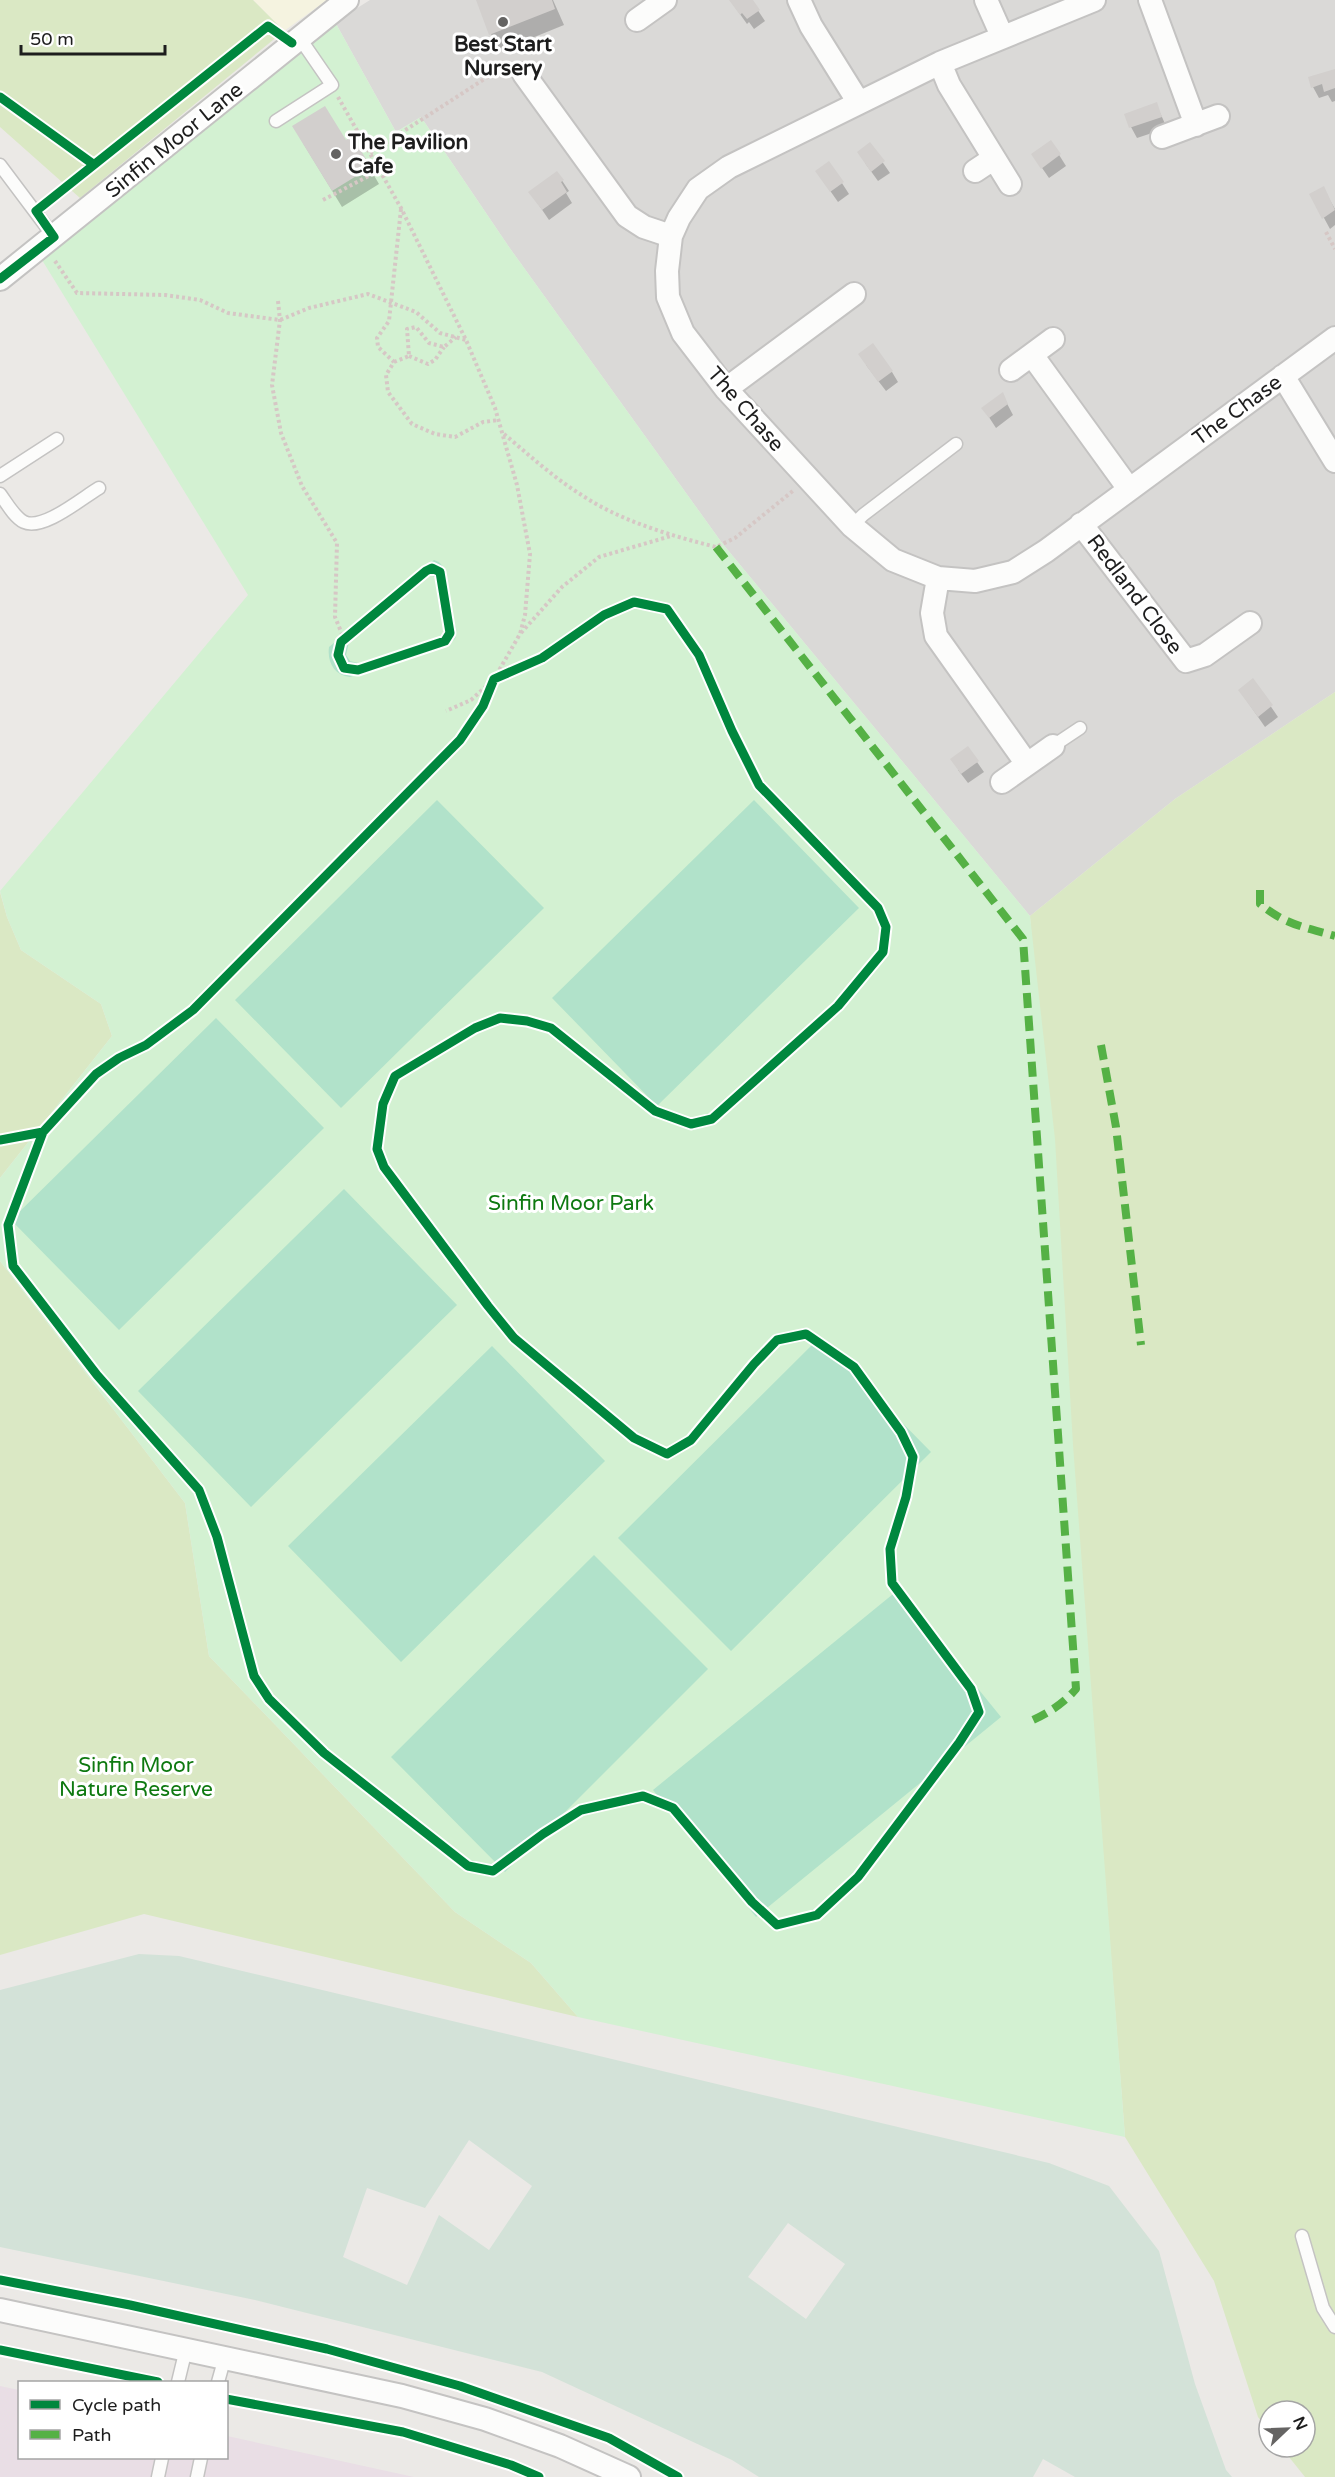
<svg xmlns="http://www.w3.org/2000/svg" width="1335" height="2477" font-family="'Varela Round',sans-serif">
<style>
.residential{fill:#dad9d7}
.industrial{fill:#e9dee5}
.education{fill:#f5f3e0}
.grass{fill:#dae8c4}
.wetland{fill:#d3e2d8;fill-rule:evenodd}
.park{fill:#d3f1d2}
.pitch{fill:#b1e2ca;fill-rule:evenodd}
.shadow{fill:#0003}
.building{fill:#d2cfcd}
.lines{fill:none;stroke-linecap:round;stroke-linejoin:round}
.service-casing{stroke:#c4c3c2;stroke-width:15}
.minor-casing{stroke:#c4c3c2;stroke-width:26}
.path{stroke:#d6c7c5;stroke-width:4;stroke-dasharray:3 3;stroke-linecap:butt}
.service{stroke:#fcfcfb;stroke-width:12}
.minor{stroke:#fcfcfb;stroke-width:22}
.quiet{stroke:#55b145;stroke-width:8;stroke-dasharray:15 8;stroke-linecap:butt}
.cycleway-casing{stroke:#fff;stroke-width:13}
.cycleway{stroke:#00873e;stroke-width:9}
.poi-dot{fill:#656463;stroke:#fff;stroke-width:2}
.labels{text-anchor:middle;stroke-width:6;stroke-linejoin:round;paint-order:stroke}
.poi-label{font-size:21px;font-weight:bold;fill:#1d1d1d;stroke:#fff}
.street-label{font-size:21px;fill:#1d1d1d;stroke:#fff}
.park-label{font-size:21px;fill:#0e7910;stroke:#fff}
</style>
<rect width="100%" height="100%" fill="#ebe9e6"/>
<!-- residential -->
<path class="residential" d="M370,0H1335V692L1175,799L1030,916L722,543L509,247L421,117L396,132L335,22Z"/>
<!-- industrial -->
<path class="industrial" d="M0,2386L19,2390L20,2458H226L227,2436L414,2477H0Z"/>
<!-- education -->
<path class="education" d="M253,0H327L284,31Z"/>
<!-- grass -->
<path class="grass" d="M0,0H253L284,31L80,198L0,127Z
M1335,692V2477H1305L1281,2447H1305V2411H1269V2431L1258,2417L1214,2281L1125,2137L1030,916L1175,799Z
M0,892L7,917L21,950L101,1004L112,1036L0,1178Z
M0,1261L185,1503L209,1656L455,1912L531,1963L578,2017L144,1914L0,1955Z"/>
<!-- wetland -->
<path class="wetland" d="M139,1954L179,1956L1049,2163L1109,2186L1159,2251L1195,2384L1226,2470L1232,2477H1075L1043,2459L1033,2477H759L732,2460L542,2372L255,2300L0,2247V1990ZM469,2140L532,2186L489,2250L439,2215L407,2285L343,2257L367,2188L425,2208ZM788,2223L845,2264L806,2319L748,2277Z"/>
<!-- park -->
<path class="park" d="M335,22L396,132L421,117L509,247L722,543L1030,916L1055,1139L1073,1445L1125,2137L578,2017L531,1963L455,1912L209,1656L185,1503L0,1261V1178L112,1036L101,1004L21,950L7,917L0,891L248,595L42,260Z"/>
<!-- pitch -->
<path class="pitch" d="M434,560C441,562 444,567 446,574C450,585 446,599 450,611C453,621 459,629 455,639L445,647L434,649L350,677C334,675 327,662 329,647ZM430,575L437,578L443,615V637L367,663L362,664L350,661L346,655L349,642L420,580Z
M437,800L544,908L341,1108L235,1000Z
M754,800L859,908L657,1106L552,998Z
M216,1018L324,1128L119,1330L11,1220Z
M344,1189L457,1305L251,1507L138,1391Z
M819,1338L931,1452L731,1651L618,1538Z
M492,1346L605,1461L401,1662L288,1546Z
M594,1555L708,1669L505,1872L391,1757Z
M898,1590L1001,1717L756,1917L653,1790Z"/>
<!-- shadow -->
<path class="shadow" d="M477,0H553L564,25L500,51L491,34Z
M730,0H751L765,21L754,29L749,22L747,24Z
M1335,70V101L1332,102L1328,95L1319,98L1313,87Z
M1156,104L1167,128L1137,138L1131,127Z
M352,138L379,184L342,207L303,143L345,142Z
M1051,142L1066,166L1049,178L1040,165Z
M870,144L890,173L878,181L865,163Z
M829,163L849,194L838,202L817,172Z
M557,173L569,191L566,193L572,203L549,220L530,192Z
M1323,188L1335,209V225L1330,229L1311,194Z
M866,365L892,372L898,382L886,391Z
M1002,394L1013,415L996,428L983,408Z
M1253,680L1278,717L1265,727L1240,691Z
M977,762L984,772L968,783L958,770Z"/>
<!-- building -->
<path class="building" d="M476,0H552L555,9L489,35Z
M729,0H753L760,10L747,19L742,13L740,15Z
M1335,69V88L1324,92L1322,84L1311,88L1308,77Z
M1157,102L1162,117L1129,128L1124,114Z
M325,106L346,140L352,136L371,167L332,191L292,126Z
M1051,140L1061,154L1041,169L1031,154Z
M870,142L885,161L871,172L857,152Z
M829,161L844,182L830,192L815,171Z
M557,171L564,180L561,182L567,192L542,210L528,192Z
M1324,186L1335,210L1322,219L1309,194Z
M873,343L893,371L878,382L858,354Z
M1003,392L1008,404L989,418L981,408Z
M1253,678L1273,705L1258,717L1238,690Z
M968,746L979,761L961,774L950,759Z"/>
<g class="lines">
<defs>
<path id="service" d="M276,121L332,85L299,37
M0,165L54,237
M0,476L57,439
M0,494C6,502 14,517 24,522C43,531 82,498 99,488
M852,526L863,515L956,444
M1053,746L1080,728
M1302,2236L1323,2308L1335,2327
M178,2382L186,2349
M218,2382L225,2357
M158,2477L162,2458
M197,2477L201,2458"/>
<path id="minor" d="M799,0L811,26L859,103
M986,0L1002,36
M1094,0L940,63L729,167L698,189L679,218L671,236L667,271L668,297L683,333L726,389L852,526L893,560L938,578L975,581L1013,572L1046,551L1335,338
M1150,0L1196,125
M637,20L665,0
M940,63L949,85L1010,184
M524,74L627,216L644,227L671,236
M1162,137L1218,116
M975,171L993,159
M0,279L347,0
M1032,355L1129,489
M1011,370L1053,339
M1283,376L1335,461
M726,389L854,294
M1081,524L1186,661L1205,655L1250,623
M938,578L932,613L936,636L1027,764
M1002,782L1053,746
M0,2310L402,2396L485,2419L560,2446L629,2477"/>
</defs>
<!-- service casing -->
<use href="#service" class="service-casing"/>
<!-- minor casing -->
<use href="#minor" class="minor-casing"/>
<!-- path -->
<path class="path" d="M338,97L401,208L466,340L495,408L517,485L530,554L525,615L520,634L494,679L471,700L446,711
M370,153L506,65
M323,200L380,170
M401,209L389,321L377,338L378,347L394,362L386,375L388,392L412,424L435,434L455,437L483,422L499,420
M1326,232L1335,249
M55,261L77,293L165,295L200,300L228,313L280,320L309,308L368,294L416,312L440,333L466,340
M278,301L280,320L272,385L281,433L302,486L337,543L335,617L344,639
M409,356L428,364L435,360L444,347
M394,362L409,356L407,329L416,327L429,343L444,347L456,337
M504,434C529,455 553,477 580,494C620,521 669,535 716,547L735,538L794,490
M521,633L562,587L599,557L671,536"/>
<!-- service -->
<use href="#service" class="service"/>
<!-- minor -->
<use href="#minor" class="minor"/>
<!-- quiet -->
<path class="quiet" d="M716,547L1023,939L1076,1689C1064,1703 1050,1712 1033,1720
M1260,890V904C1286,925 1304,927 1335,936
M1101,1045L1116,1127L1141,1345"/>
<defs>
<path id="cycleway" d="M0,97L93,164
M0,279L54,237L36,211L268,26L292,43
M432,568L440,572L450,633L445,641L358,670L344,668L338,655L341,642L426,571Z
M0,1140L43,1132L96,1074L119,1058L146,1045L193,1010L460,740L483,706L494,679L542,658L604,615L634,602L667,609L699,655L732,731L759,785L878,908L886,927L883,952L838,1006L712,1119L691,1124L655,1111L551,1028L527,1021L500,1018L475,1028L395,1076L383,1104L377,1149L384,1167L488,1306L514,1338L634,1438L667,1454L691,1440L754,1364L777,1340L806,1334L854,1367L901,1432L913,1457L906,1497L890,1549L892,1583L971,1689L979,1712L959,1743L858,1877L817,1915L777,1925L752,1902L673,1808L643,1796L581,1810L543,1834L493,1871L468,1866L324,1753L269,1699L254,1676L217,1537L199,1490L97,1375L13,1266L8,1225L43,1132
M0,2280L130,2305L327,2349L460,2386L609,2438L678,2477
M0,2350L158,2382
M226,2399L403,2432L511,2465L539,2477"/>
</defs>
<!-- cycleway casing -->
<use href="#cycleway" class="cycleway-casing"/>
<!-- cycleway -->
<use href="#cycleway" class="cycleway"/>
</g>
<!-- markers -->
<g class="poi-dot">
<circle cx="503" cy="22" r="6"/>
<circle cx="336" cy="154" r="6"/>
</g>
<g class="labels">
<!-- poi labels -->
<g class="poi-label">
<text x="503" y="51">Best Start<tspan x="503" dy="24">Nursery</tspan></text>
<text x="348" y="149" text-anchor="start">The Pavilion<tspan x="348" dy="24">Cafe</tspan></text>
</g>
<!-- street labels -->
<g class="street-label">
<text transform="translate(174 140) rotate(-39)" y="7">Sinfin Moor Lane</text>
<text transform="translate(746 409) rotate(49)" y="7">The Chase</text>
<text transform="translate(1237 410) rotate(-36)" y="7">The Chase</text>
<text transform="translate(1135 594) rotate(53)" y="7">Redland Close</text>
</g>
<!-- park labels -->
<g class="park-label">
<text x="571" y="1210">Sinfin Moor Park</text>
<text x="136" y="1772">Sinfin Moor<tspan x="136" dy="24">Nature Reserve</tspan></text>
</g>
</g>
<!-- legend -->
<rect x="18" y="2381" width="210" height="78" fill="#ffffff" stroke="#a5a5a5" stroke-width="1.5"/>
<rect x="30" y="2400" width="30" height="9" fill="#00873e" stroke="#a5a5a5" stroke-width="1.5"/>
<text x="72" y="2411" font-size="18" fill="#1d1d1d">Cycle path</text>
<rect x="30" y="2430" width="30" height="9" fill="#55b145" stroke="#a5a5a5" stroke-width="1.5"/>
<text x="72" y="2441" font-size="18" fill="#1d1d1d">Path</text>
<!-- north arrow -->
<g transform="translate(1287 2429) rotate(67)"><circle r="28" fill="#ffffff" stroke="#a5a5a5" stroke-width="1.5"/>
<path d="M0-4.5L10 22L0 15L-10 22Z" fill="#656463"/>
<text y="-9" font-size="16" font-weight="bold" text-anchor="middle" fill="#1d1d1d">N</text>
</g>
<!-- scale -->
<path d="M21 45v9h144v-9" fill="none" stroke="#1d1d1d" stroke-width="3"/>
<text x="30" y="45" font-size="18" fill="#1d1d1d" stroke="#ffffff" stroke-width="4.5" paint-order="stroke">50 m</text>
</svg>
